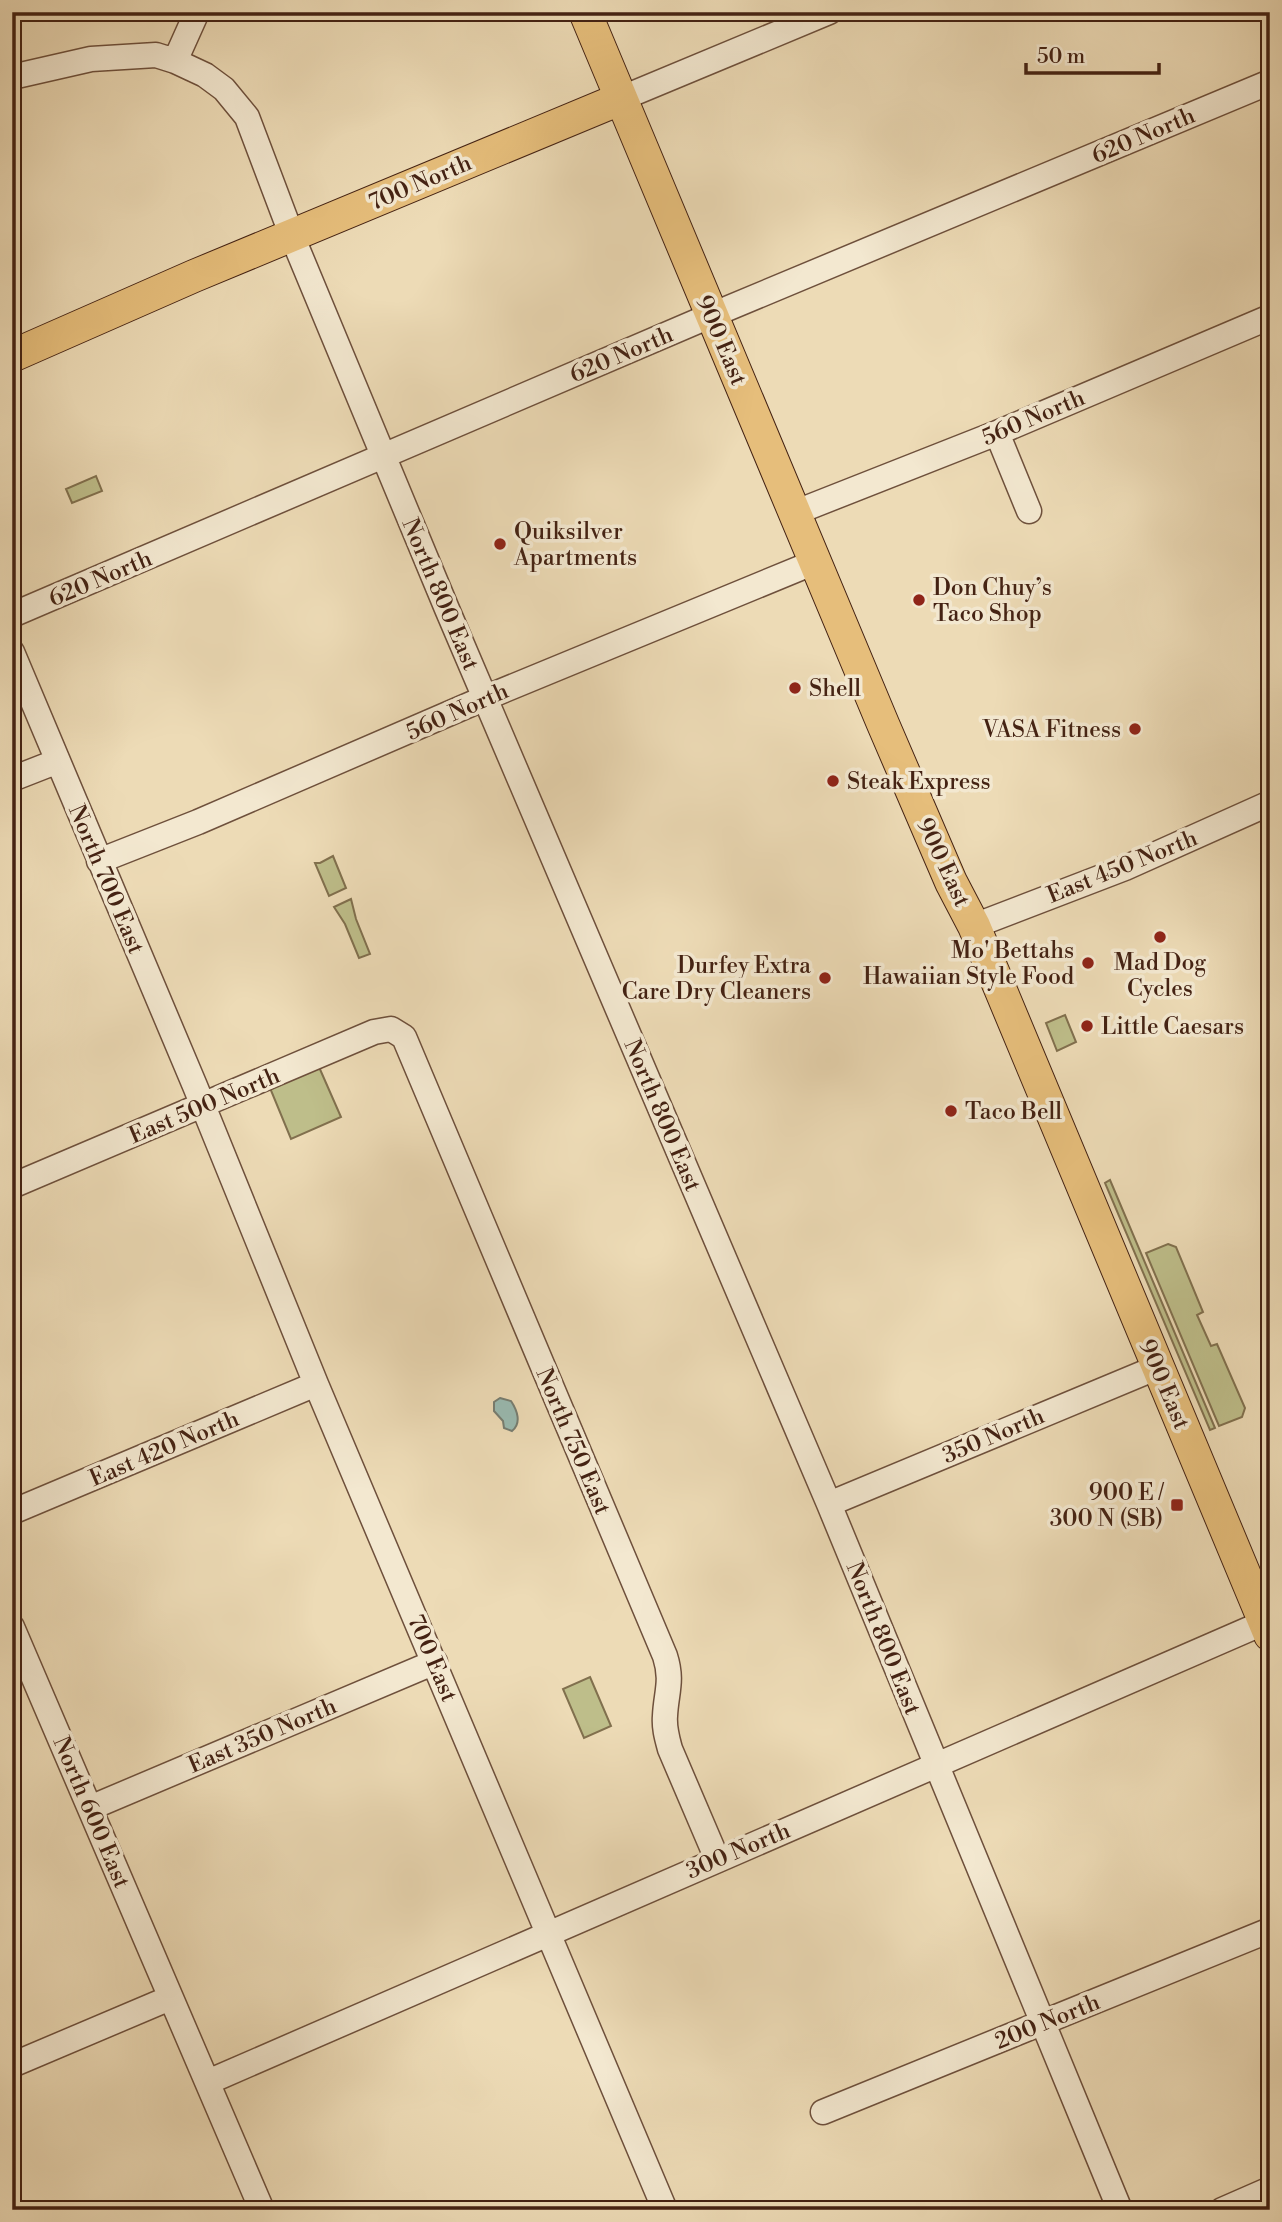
<svg xmlns="http://www.w3.org/2000/svg" width="1282" height="2222" font-family="'Libre Bodoni',serif">
<style>
.green{fill:#bebe8a;stroke:#81704e;stroke-width:2}
.water{fill:#99bbb2;stroke:#777e72;stroke-width:2}
.lines{fill:none;stroke-linecap:round;stroke-linejoin:round}
.minor-casing{stroke:#6e503c;stroke-width:27}
.major-casing{stroke:#442213;stroke-width:34}
.minor{stroke:#f3e8d0;stroke-width:24}
.major{stroke:#e6be7b;stroke-width:32}
.poi-dot{fill:#8f2418;stroke:#f3e8d0;stroke-width:2.5}
.labels{text-anchor:middle;stroke-width:7;stroke-linejoin:round;paint-order:stroke}
.street-label{font-size:23px;fill:#442213;stroke:#f3e8d0}
.poi-label{font-size:23px;fill:#442213;stroke:#f3e8d0;text-anchor:start}
</style>
<rect width="100%" height="100%" fill="#eddbb6"/>
<filter id="stains"><feTurbulence type="fractalNoise" baseFrequency=".00286" numOctaves="4"/><feColorMatrix values="0 0 0 0 .2 0 0 0 0 .09 0 0 0 0 .02 0 0 0 .5 -.17"/></filter>
<radialGradient id="worn" r=".72"><stop offset=".6" stop-color="#630" stop-opacity="0"/><stop offset="1" stop-color="#630" stop-opacity=".3"/></radialGradient>
<!-- green -->
<path class="green" d="M96,476L102,491L72,503L66,489Z
M333,856L346,888L329,896L315,863H320Z
M351,899L356,919L370,954L359,958L345,924L334,907Z
M1065,1015L1076,1042L1057,1051L1046,1023Z
M319,1067L341,1117L291,1139L270,1088Z
M1110,1180L1215,1428L1210,1430L1105,1183Z
M1168,1244L1176,1247L1203,1312L1197,1315L1211,1346L1217,1344L1245,1408L1242,1417L1219,1426L1146,1253Z
M590,1677L611,1726L584,1738L563,1689Z"/>
<!-- water -->
<path class="water" d="M500,1398L511,1401C517,1410 522,1423 512,1431L504,1428L503,1421L494,1411V1402Z"/>
<g class="lines">
<defs>
<path id="minor" d="M175,61L197,12
M12,77L91,59L156,55L175,61L205,75L224,89L247,117L292,236L447,609L829,1504L1120,2210
M620,99L829,12
M997,433L1029,511
M794,513L997,433L1270,317
M12,615L712,315L1270,82
M12,652L195,1086L316,1384L665,2210
M12,779L58,761
M99,861L198,822L485,698L815,562
M974,926L1125,868L1270,803
M12,1186L374,1032L391,1029L404,1037L665,1656C673,1681 666,1693 665,1716C664,1728 667,1738 670,1749L717,1859
M829,1504L1158,1367
M12,1512L316,1384
M12,1627L262,2210
M90,1808L435,1662
M12,2065L170,1998
M208,2082L1270,1620
M823,2112L1270,1930
M1222,2210L1270,2189"/>
<path id="major" d="M585,12L883,724L951,882L974,926L1270,1635
M12,356L194,276L620,99"/>
</defs>
<!-- minor casing -->
<use href="#minor" class="minor-casing"/>
<!-- major casing -->
<use href="#major" class="major-casing"/>
<!-- minor -->
<use href="#minor" class="minor"/>
<!-- major -->
<use href="#major" class="major"/>
</g>
<!-- markers -->
<g class="poi-dot">
<circle cx="500" cy="544" r="7"/>
<circle cx="919" cy="600" r="7"/>
<circle cx="795" cy="688" r="7"/>
<circle cx="1135" cy="729" r="7"/>
<circle cx="833" cy="781" r="7"/>
<circle cx="1160" cy="937" r="7"/>
<circle cx="1088" cy="963" r="7"/>
<circle cx="825" cy="978" r="7"/>
<circle cx="1087" cy="1026" r="7"/>
<circle cx="951" cy="1111" r="7"/>
<rect x="1170" y="1498" width="14" height="14" rx="3.5"/>
</g>
<g class="labels">
<!-- street labels -->
<g class="street-label">
<text transform="translate(1143 135) rotate(-23)" y="8">620 North</text>
<text transform="translate(420 182) rotate(-23)" y="8">700 North</text>
<text transform="translate(722 340) rotate(67)" y="8">900 East</text>
<text transform="translate(621 354) rotate(-23)" y="8">620 North</text>
<text transform="translate(1033 417) rotate(-23)" y="8">560 North</text>
<text transform="translate(100 578) rotate(-23)" y="8">620 North</text>
<text transform="translate(441 594) rotate(67)" y="8">North 800 East</text>
<text transform="translate(457 711) rotate(-24)" y="8">560 North</text>
<text transform="translate(944 862) rotate(65)" y="8">900 East</text>
<text transform="translate(1122 866) rotate(-22)" y="8">East 450 North</text>
<text transform="translate(107 879) rotate(67)" y="8">North 700 East</text>
<text transform="translate(204 1105) rotate(-23)" y="8">East 500 North</text>
<text transform="translate(663 1115) rotate(67)" y="8">North 800 East</text>
<text transform="translate(1165 1384) rotate(67)" y="8">900 East</text>
<text transform="translate(993 1435) rotate(-23)" y="8">350 North</text>
<text transform="translate(574 1441) rotate(67)" y="8">North 750 East</text>
<text transform="translate(164 1448) rotate(-23)" y="8">East 420 North</text>
<text transform="translate(884 1638) rotate(68)" y="8">North 800 East</text>
<text transform="translate(433 1658) rotate(67)" y="8">700 East</text>
<text transform="translate(262 1735) rotate(-23)" y="8">East 350 North</text>
<text transform="translate(92 1812) rotate(67)" y="8">North 600 East</text>
<text transform="translate(738 1850) rotate(-23)" y="8">300 North</text>
<text transform="translate(1047 2021) rotate(-22)" y="8">200 North</text>
</g>
<!-- poi labels -->
<g class="poi-label">
<text x="514" y="539">Quiksilver<tspan x="514" dy="26">Apartments</tspan></text>
<text x="933" y="595">Don Chuy’s<tspan x="933" dy="26">Taco Shop</tspan></text>
<text x="809" y="696">Shell</text>
<text x="1121" y="737" text-anchor="end">VASA Fitness</text>
<text x="847" y="789">Steak Express</text>
<text x="1074" y="958" text-anchor="end">Mo' Bettahs<tspan x="1074" dy="26">Hawaiian Style Food</tspan></text>
<text x="1160" y="970" text-anchor="middle">Mad Dog<tspan x="1160" dy="26">Cycles</tspan></text>
<text x="811" y="973" text-anchor="end">Durfey Extra<tspan x="811" dy="26">Care Dry Cleaners</tspan></text>
<text x="1101" y="1034">Little Caesars</text>
<text x="965" y="1119">Taco Bell</text>
<text x="1163" y="1500" text-anchor="end">900 E /<tspan x="1163" dy="26">300 N (SB)</tspan></text>
</g>
</g>
<!-- margin -->
<rect width="1282" height="2222" fill="none" stroke="#eddbb6" stroke-width="42"/>
<rect x="14" y="14" width="1254" height="2194" fill="none" stroke="#442213" stroke-width="3.5"/>
<rect x="21" y="21" width="1240" height="2180" fill="none" stroke="#442213" stroke-width="2"/>
<!-- scale -->
<path d="M1026 63v10h133v-10" fill="none" stroke="#442213" stroke-width="3.5"/>
<text x="1037" y="63" font-size="21" fill="#442213" stroke="#f3e8d0" stroke-width="5" paint-order="stroke">50 m</text>
<rect width="100%" height="100%" filter="url(#stains)"/>
<rect width="100%" height="100%" fill="url(#worn)"/>
</svg>
